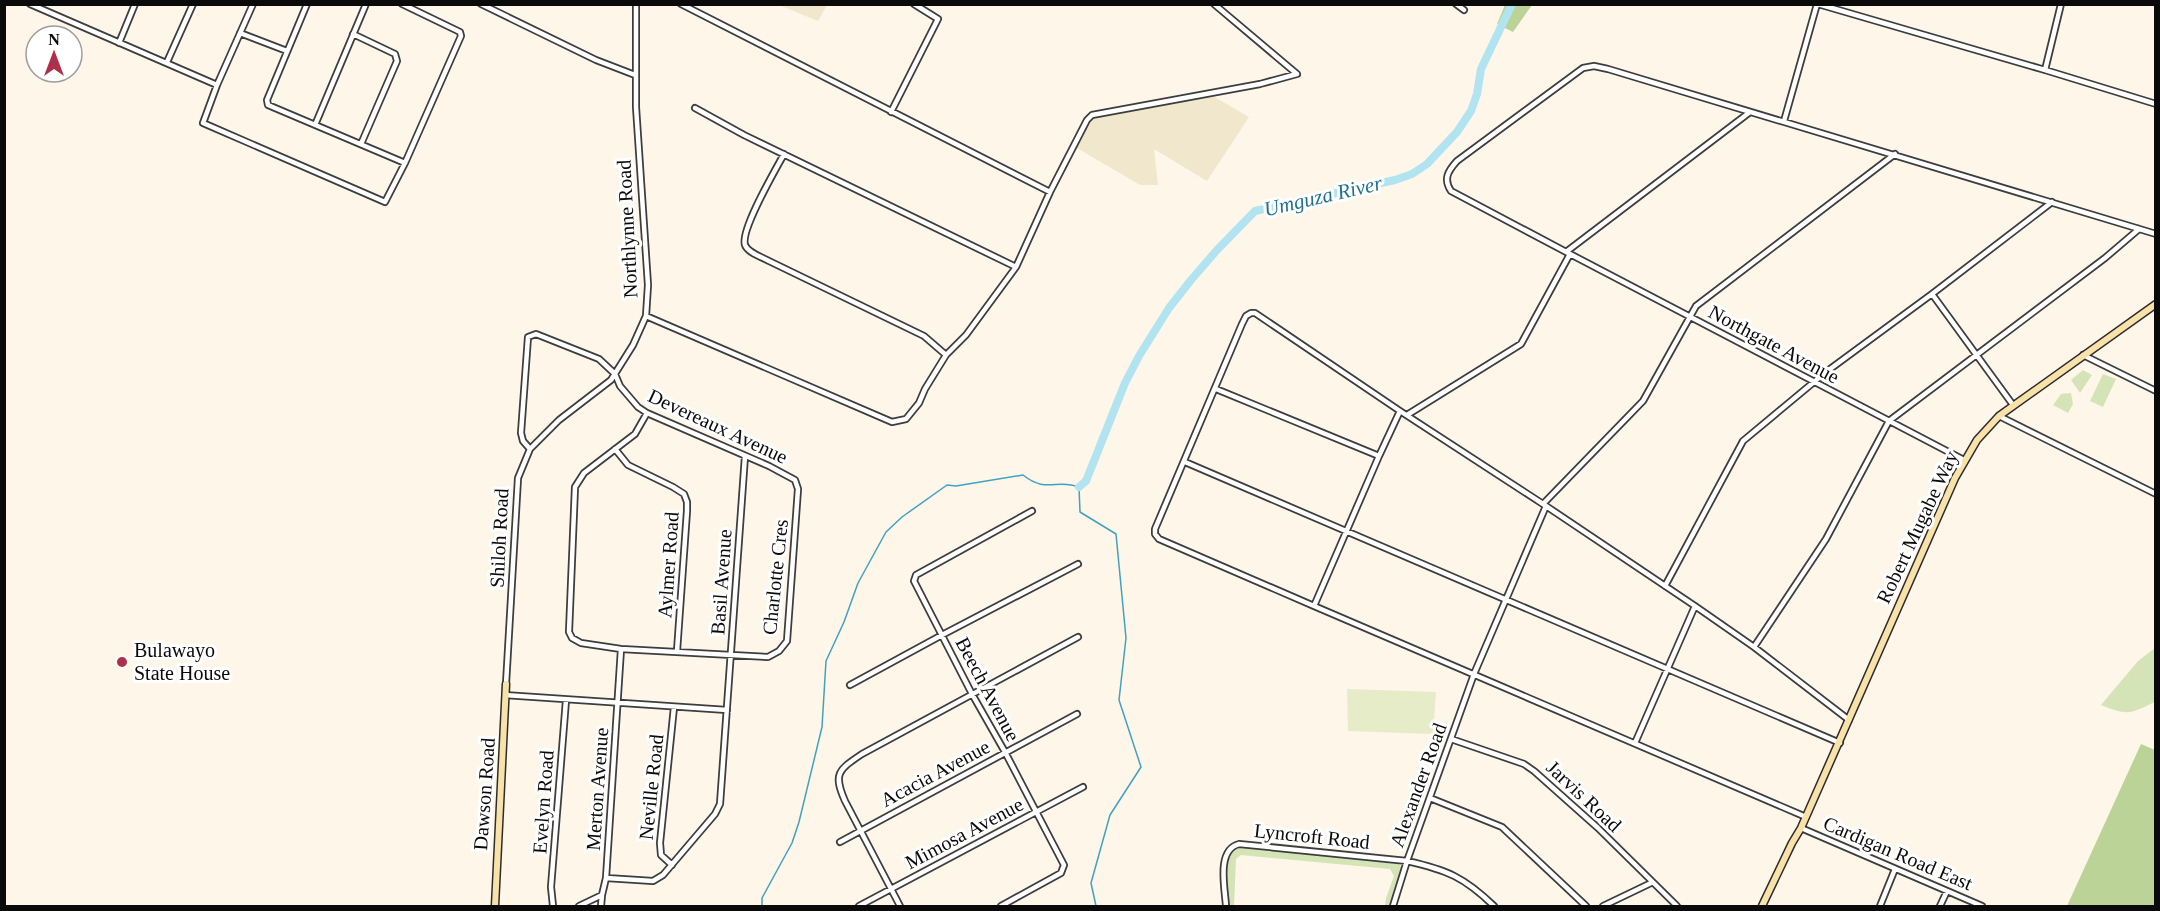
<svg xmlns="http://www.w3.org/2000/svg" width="2160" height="911" font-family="Georgia,serif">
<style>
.farmland{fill:#f0e7cc}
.green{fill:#d5e4b6}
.forest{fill:#bcd397}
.pitch{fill:#e5ecc7}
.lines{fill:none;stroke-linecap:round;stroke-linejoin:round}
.stream{stroke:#40a2c0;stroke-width:1.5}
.river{stroke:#b2e3f0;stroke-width:8}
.street-casing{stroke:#3d3d3d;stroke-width:8}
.secondary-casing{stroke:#2c2c2c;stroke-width:9}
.street{stroke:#fff;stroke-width:4.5}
.secondary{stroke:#f8e2a9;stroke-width:6}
.poi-dot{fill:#ad2f4a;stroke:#fff;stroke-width:2}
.labels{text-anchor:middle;stroke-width:6;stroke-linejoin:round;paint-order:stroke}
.street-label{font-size:20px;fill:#0a0a0a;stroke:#fff}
.poi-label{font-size:20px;fill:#0a0a0a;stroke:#fff;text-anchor:start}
.water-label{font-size:21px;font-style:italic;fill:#20718f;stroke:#fff}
</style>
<rect width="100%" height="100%" fill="#fdf6e9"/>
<!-- farmland -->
<path class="farmland" d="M779,5H827L818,21Z
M1211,95L1249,117L1207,181L1154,149L1158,185H1140L1077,148L1092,117Z"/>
<!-- green -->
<path class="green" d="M2083,370L2092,375L2080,393L2071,380Z
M2103,374L2116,379L2103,407L2090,401Z
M2071,393L2073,404L2068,413L2053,405L2061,394Z
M2155,648V702C2129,714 2129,716 2101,705L2138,661Z
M1236,847H1243L1399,864L1402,868L1391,906H1385L1386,898L1394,876L1390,869L1241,855L1236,859L1234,906H1228L1227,857L1231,850Z"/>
<!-- forest -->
<path class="forest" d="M1505,5H1532L1513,32L1497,24Z
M2141,744L2155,750V906H2067Z"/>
<!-- pitch -->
<path class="pitch" d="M1347,689L1436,692L1433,734L1348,731Z"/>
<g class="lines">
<!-- stream -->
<path class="stream" d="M762,906V898L792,843L799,822L822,727L826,661L844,622L858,583L886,532L902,517L947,485L956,486L1023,475C1047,494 1056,478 1079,487L1080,512L1116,534L1126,638L1119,700L1141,767L1110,815L1091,883L1096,906"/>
<!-- river -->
<path class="river" d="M1079,487L1086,481L1125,383L1139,356L1169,308L1191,280L1217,250L1255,211L1395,180L1412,174L1427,164L1457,132L1471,111L1477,94L1481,69L1512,4"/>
<defs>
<path id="street" d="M30,4L217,85L253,4
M307,4L267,100L268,105L405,163
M481,4L596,60L635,75
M681,4L1050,192
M1456,4L1464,10
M1818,4L2045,70L2156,104
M240,33L287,51
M353,34L395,54L397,61L361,144
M119,43L135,4
M167,62L193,4
M2045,70L2061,4
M217,85L203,123L385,202L405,163L461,36L460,32L402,4
M695,108L744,135L1016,267
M891,112L938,19L914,4
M1784,121L1817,4
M315,125L366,4
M784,154C776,169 740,230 745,245C748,253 762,257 769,261L924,336L946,355
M1566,252L1750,112
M1570,254L1964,460
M1932,294L2013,405
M646,316L892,422L906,419L919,403L925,389L946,355L966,335L1016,267L1050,192L1087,120L1092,115L1260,84L1297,74L1214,4
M2083,355L2156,391
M1216,389L1379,456L1314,606L1806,817
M1407,415L1521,344L1570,254L1451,191C1443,179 1448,171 1457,161L1583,68L1594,66L1608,69L2156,234
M1999,416L2156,494
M530,449L559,420L611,380L633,345L646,316L648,285L636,107V4
M615,449L628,465L673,487L684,494L687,502V511L677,651
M1379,456L1400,411
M1185,462L1840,743
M1543,504L1643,401L1696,306L1895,154
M1665,586L1743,441L1826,372L1932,294L2052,202
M1314,606L1159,539L1155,534V529L1242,324L1246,316L1251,313H1255L1400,411L1546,506L1695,606L1754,647L1849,720
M1754,647L1826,539L1889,421L2105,258L2139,229
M506,684L518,478L530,449L523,441L521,433L528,337L536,334L599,359L615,374L620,386L638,407L647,413L769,466L795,480L798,489L787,641L779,651L768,657L621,649L581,643L572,638L569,632L575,487L584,473L635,434L647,413
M850,685L942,635L1078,564
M506,695L727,710
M1451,739L1524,764L1534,771L1598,828L1677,906
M1635,743L1695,606
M1430,798L1502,827L1586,906
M1801,828L1982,906
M840,842L1077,714
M672,865L661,855L660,843L674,707
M606,878L653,881L663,875L715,814L720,804L745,456
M553,906L551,887L566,700
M579,906L602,895L606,878L621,649
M601,906L602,895
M859,906L1083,787
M900,906L845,801C833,774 838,770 862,754L1078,637
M1001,906L1061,873L1064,865L1005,752L972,694L914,581L916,575L1032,511
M1226,906C1225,888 1216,850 1239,844L1407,861C1447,870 1464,877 1494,906
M1393,906L1407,861L1474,674L1546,506
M1603,906L1651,883
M1880,906L1895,869
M1940,906L1947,891"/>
<path id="secondary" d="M495,906L506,684
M1762,906L1792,843L1801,828L1955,478L1977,440L1999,416L2156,304"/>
</defs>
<!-- street casing -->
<use href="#street" class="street-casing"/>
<!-- secondary casing -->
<use href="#secondary" class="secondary-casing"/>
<!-- street -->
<use href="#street" class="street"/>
<!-- secondary -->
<use href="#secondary" class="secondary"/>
</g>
<!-- markers -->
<circle class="poi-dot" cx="122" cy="662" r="6"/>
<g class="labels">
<!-- street labels -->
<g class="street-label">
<text transform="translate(627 229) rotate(-93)" y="7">Northlynne Road</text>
<text transform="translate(1774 344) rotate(28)" y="7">Northgate Avenue</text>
<text transform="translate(718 426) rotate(25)" y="7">Devereaux Avenue</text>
<text transform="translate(1917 527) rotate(-65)" y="7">Robert Mugabe Way</text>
<text transform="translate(499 538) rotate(-87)" y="7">Shiloh Road</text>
<text transform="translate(668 565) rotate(-86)" y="7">Aylmer Road</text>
<text transform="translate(775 577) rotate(-84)" y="7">Charlotte Cres</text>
<text transform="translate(721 582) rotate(-86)" y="7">Basil Avenue</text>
<text transform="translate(988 689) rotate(62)" y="7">Beech Avenue</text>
<text transform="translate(935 773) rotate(-28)" y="7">Acacia Avenue</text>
<text transform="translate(1418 785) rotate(-70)" y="7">Alexander Road</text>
<text transform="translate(651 787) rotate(-84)" y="7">Neville Road</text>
<text transform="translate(597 789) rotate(-86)" y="7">Merton Avenue</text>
<text transform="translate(484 794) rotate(-86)" y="7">Dawson Road</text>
<text transform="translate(1584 796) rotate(43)" y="7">Jarvis Road</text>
<text transform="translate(543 802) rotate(-86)" y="7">Evelyn Road</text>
<text transform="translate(964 833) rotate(-28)" y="7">Mimosa Avenue</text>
<text transform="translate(1312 836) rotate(6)" y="7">Lyncroft Road</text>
<text transform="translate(1898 853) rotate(23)" y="7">Cardigan Road East</text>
</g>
<!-- poi labels -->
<g class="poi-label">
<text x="134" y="657">Bulawayo<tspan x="134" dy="23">State House</tspan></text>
</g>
<!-- water labels -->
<g class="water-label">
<text transform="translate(1323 196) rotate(-13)" y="7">Umguza River</text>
</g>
</g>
<!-- border -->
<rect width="2160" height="911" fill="none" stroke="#0a0a0a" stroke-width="12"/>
<!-- north arrow -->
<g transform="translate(54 54)"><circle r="28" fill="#ffffff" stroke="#9d9d9d" stroke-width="1.5"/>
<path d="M0-4.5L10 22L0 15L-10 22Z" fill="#ad2f4a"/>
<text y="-9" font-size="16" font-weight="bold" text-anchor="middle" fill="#0a0a0a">N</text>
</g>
</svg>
